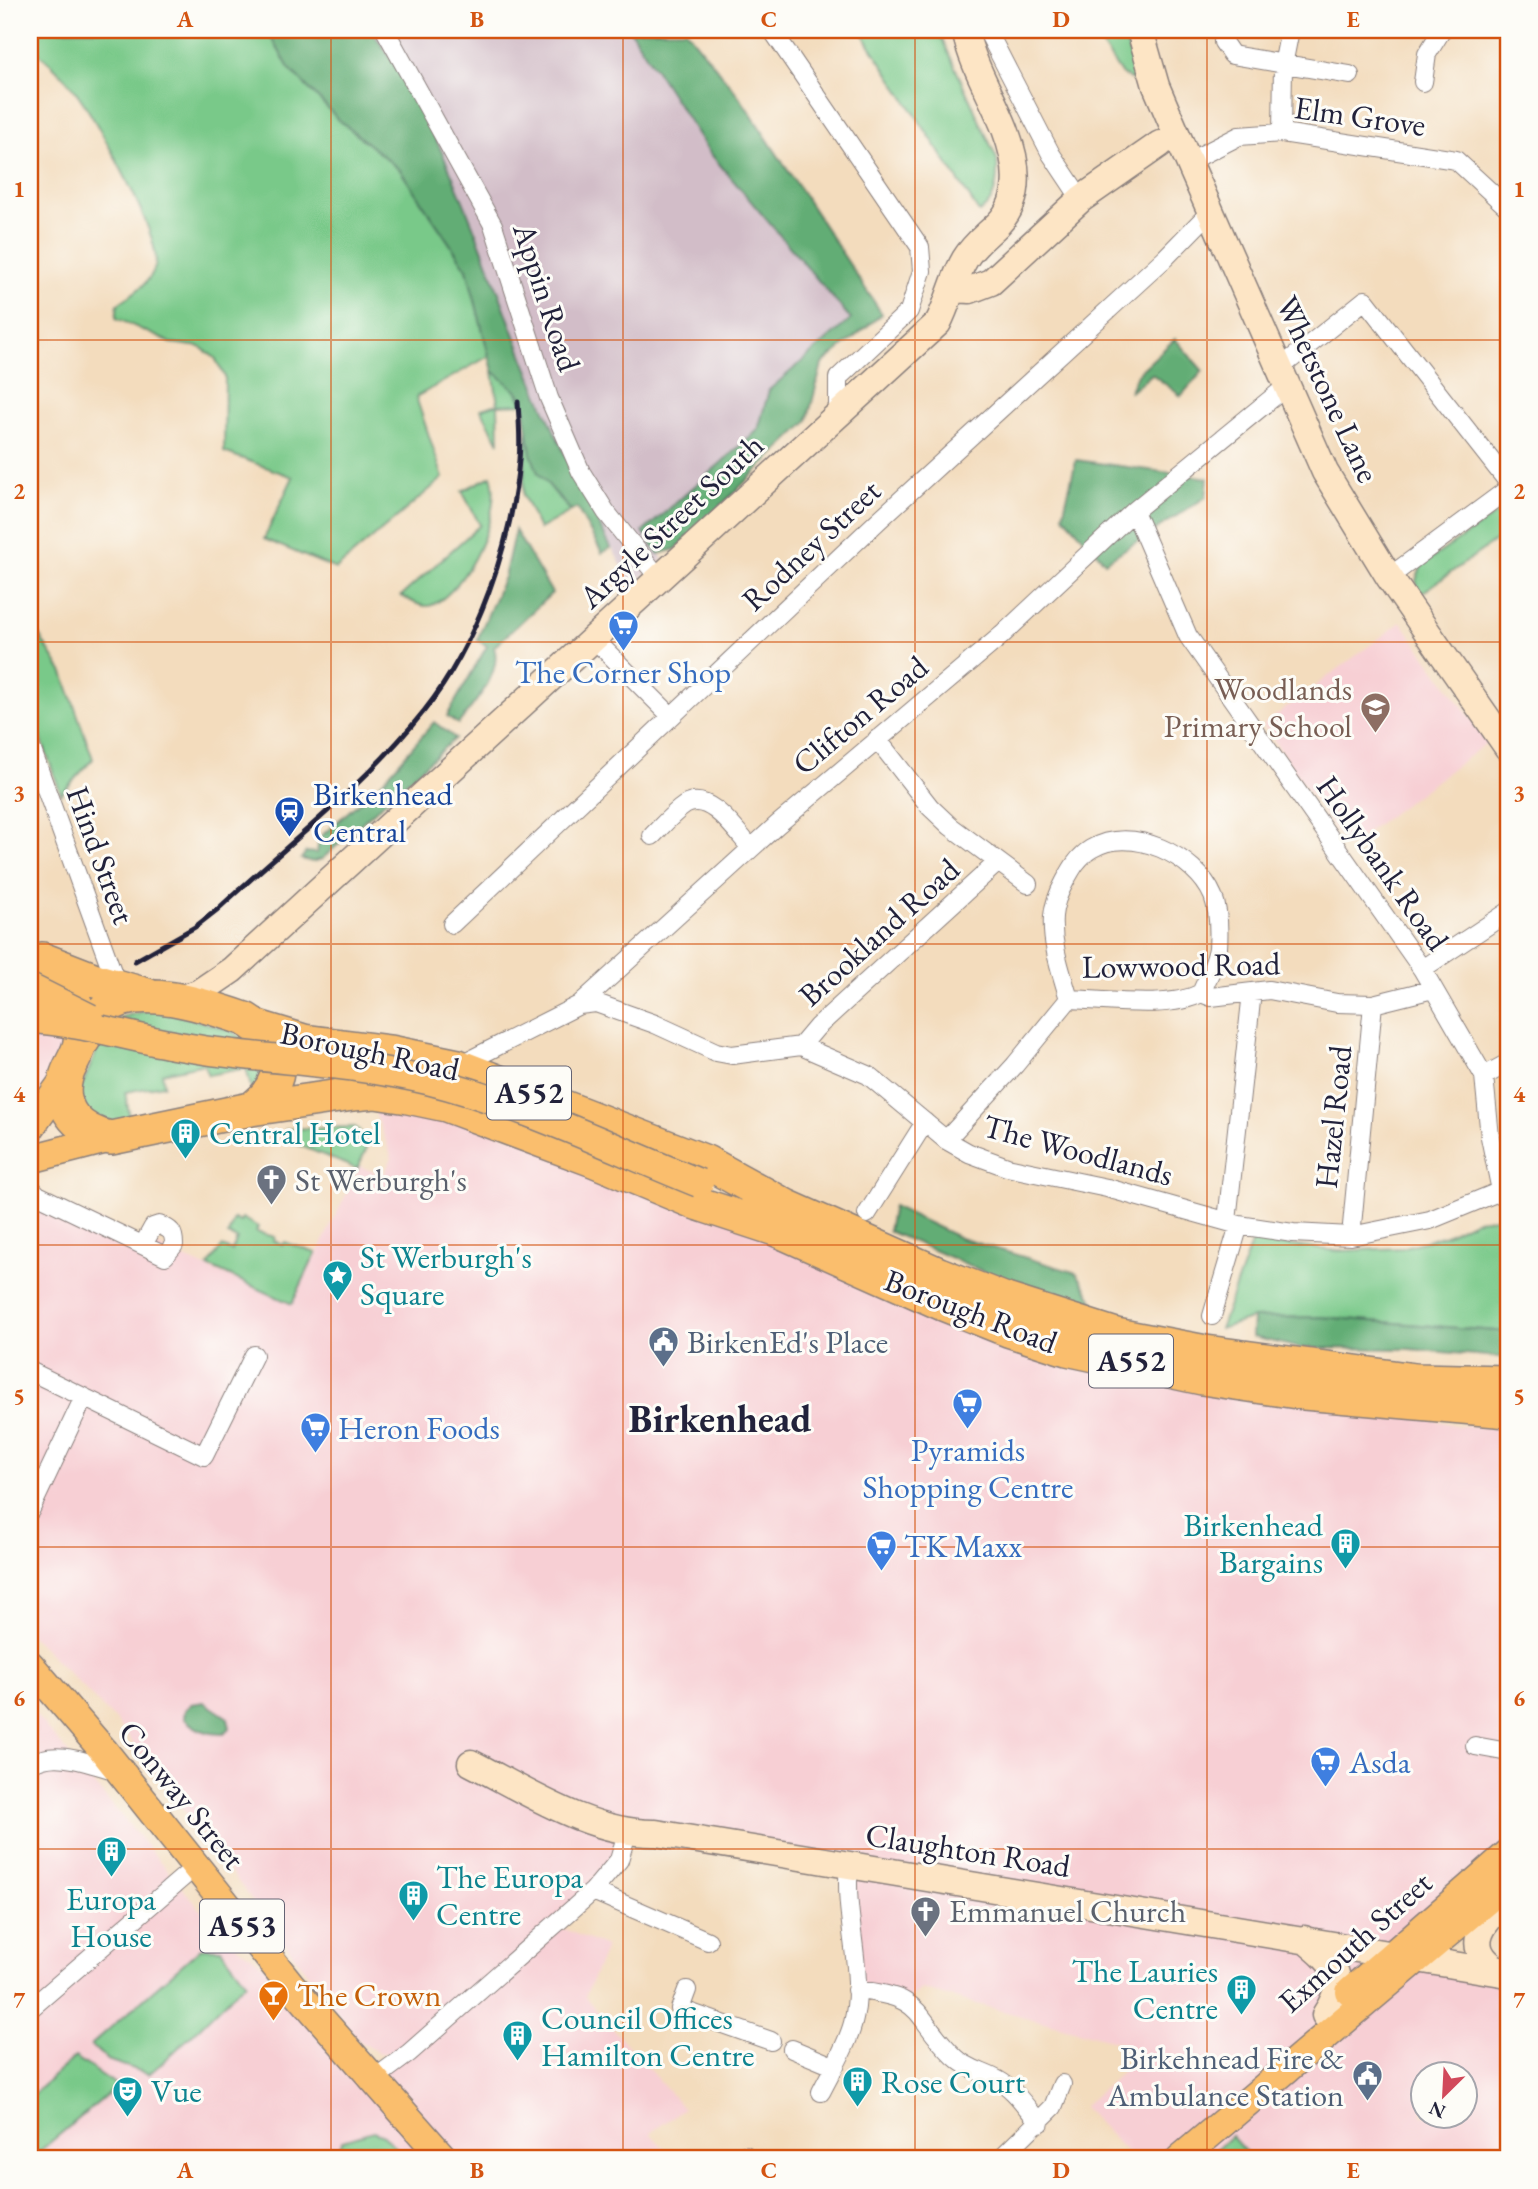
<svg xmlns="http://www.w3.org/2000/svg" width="1538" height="2189" font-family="'EB Garamond',serif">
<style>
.built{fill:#f7cfd4;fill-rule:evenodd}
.industrial{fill:#d2bdc8}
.green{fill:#79c989;stroke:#4e7662;stroke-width:2}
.forest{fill:#62ad75;stroke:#426858;stroke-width:2}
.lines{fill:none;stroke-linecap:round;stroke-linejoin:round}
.street-casing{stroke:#8a7f7c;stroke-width:20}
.secondary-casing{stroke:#8a7f7c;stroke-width:29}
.primary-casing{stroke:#8a7f7c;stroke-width:31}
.highway-casing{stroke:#8a7f7c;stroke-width:36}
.street{stroke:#fff;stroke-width:18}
.secondary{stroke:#fde5c5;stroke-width:26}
.primary{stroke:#fabe6d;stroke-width:28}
.highway{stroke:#fabe6d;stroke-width:33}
.rail{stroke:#22223b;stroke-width:5}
.primary-bridge-casing{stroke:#8a7f7c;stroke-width:31;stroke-linecap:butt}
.primary-bridge{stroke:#fabe6d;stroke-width:28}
.grid{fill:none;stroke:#d45411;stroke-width:2;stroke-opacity:0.55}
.labels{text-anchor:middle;stroke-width:6;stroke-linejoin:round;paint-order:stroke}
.shield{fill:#fdfcf7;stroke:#646373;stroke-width:2}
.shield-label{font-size:30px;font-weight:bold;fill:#22223b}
.street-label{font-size:32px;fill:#22223b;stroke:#fdfcf7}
.shop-label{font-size:32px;fill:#366cbe;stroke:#fdfcf7;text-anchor:start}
.education-label{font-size:32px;fill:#785e54;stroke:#fdfcf7;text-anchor:end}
.transit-label{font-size:32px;fill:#164399;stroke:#fdfcf7;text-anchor:start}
.culture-label{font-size:32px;fill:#0d838f;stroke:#fdfcf7;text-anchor:start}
.worship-label{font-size:32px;fill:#5b616d;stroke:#fdfcf7;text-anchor:start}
.service-label{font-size:32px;fill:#4e5e75;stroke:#fdfcf7;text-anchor:start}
.food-label{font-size:32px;fill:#c56008;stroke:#fdfcf7;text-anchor:start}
.district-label{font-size:38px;font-weight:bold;fill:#22223b;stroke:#fdfcf7}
.neatline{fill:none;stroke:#d45411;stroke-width:2.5}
.grid-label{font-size:23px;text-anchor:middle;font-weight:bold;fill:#d45411}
</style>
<rect width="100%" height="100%" fill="#fdfcf7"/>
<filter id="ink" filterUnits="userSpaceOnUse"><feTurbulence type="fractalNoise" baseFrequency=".0143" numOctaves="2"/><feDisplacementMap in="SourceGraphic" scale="14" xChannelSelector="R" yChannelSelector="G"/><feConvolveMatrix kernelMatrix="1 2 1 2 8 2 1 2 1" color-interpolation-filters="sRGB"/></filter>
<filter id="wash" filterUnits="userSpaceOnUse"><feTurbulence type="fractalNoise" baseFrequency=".00686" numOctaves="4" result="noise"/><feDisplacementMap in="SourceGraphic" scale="28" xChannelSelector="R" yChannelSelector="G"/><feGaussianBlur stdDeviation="1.57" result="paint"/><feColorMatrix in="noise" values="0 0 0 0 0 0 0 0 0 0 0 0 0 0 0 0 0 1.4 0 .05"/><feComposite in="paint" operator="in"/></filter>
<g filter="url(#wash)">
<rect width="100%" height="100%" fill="#f3dcbd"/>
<!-- built -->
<path class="built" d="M1401,622L1488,742L1347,847L1263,725Z
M30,1029L73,1033L30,1128Z
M372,1104L414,1107L1418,1416L1459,1426L1508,1427V1840L1405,1955L1508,1974V2159H1133L1083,2107L1137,2058L1125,2044L921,1989L899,2009L856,1990L849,1865L627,1833L619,1860L555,1925L606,1947L585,1997L684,2109L650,2133L674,2159H30V1708L223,1936L290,1984L373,2079L393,2054L379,2053L359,2041L116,1721L30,1634V1187L38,1195L292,1304L360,1166L383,1176L392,1158ZM1422,2074H1464V2116H1422Z"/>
<!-- industrial -->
<path class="industrial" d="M371,30H630L784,236L852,319L769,390L759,430L643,532L663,559L632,585L577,483L517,343L477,233L436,142L390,55Z"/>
<!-- green -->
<path class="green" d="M30,30H267L289,68L338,119L400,170L467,269L489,356L416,397L443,478L336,569L264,539L293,477L224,452L225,377L215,358L200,347L171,343L116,318L118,304C133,293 149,285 155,267C164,239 97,122 79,96C65,76 48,61 30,46Z
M860,30H938L997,159C998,177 997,203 979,212Z
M1092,30H1123L1137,82L1122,75Z
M493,371L512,384L524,404L498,405L499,443L481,409L498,404Z
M527,431C532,465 547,486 571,511L539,529L523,495Z
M491,476C504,510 466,591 432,605C423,609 410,600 401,596L480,525L462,491Z
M1508,506V532L1419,595L1416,580L1422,565Z
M30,621L63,673L93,759L61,794L30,707Z
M156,1008L229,1030L254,1044L162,1031L117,1018Z
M103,1036L263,1067L253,1095L246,1068L208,1075L204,1064L162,1073L164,1085L125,1092L131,1124L92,1123L79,1093Z
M355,1127L360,1131L366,1150L357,1169L284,1139L286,1129Z
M1505,1217L1508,1332L1321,1317L1253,1318L1220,1329L1252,1241L1338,1251L1402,1248L1446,1235L1476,1220Z
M242,1218L258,1227L256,1232L275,1237L274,1241L283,1245L285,1242L316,1253L292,1304L208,1266L222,1247L232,1251L237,1239L228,1235L234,1219L240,1222Z
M201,1948L221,1949L246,1982C213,2013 183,2046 149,2074L107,2060L91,2045Z
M75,2057L118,2086L30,2159V2097Z
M373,2131L384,2135L406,2159H387L381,2154L368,2159L337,2151L343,2140Z
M1231,2136L1252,2159H1206Z"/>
<!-- forest -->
<path class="forest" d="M267,30H371C439,122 477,235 517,341C544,412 576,481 611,548L602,553L577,508L571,511L538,473L531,454L524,404L520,394L493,371L467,269L400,170L338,119L289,68Z
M630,30H686L739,96L882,314L822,364L807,422L676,549L658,554L643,532L758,430L769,390L851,319L709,152Z
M1175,339L1203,371L1181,396L1152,374L1129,393L1137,374Z
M1076,460L1208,478L1206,497L1105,562L1063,515Z
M515,530L552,593L494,647C503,673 473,705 458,724L447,716L487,646L477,640L504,577Z
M434,722L455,738L322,859L312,862L301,859L306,852L317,853L319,838L383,781Z
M893,1206L960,1238L1077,1273L1094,1302L994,1276L888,1231Z
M1321,1317L1508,1332V1358L1409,1349L1300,1348L1252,1337L1253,1318Z
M204,1702L228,1718L230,1728L224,1734C210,1735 194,1729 184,1718L185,1710L191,1704Z"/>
</g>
<g filter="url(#ink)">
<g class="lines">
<defs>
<path id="street" d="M385,30L493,225L549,398L581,472L606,512L659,578
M772,30L920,247L922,271L909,311L838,378V414
M987,30L1051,154L1081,199
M1224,30L1223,42L1232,55L1350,75
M1423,82L1427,54L1442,30
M1282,133L1283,65L1290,30
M1190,161L1239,136L1282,133L1456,160L1508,208
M1280,368L1365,300L1508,482
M1134,511L1188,636L1422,969L1484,1076L1490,1137L1501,1191
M1389,577L1508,489
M593,638L671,716
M877,739L930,807L950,826L1028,884
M30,745L117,985
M652,836C662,826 673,813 685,805C710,790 737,833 751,848
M452,924L878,521L1165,258L1212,210
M1422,969L1508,912
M1201,993C1207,979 1216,963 1218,948C1219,932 1219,911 1213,896C1196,856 1131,824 1091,849C1078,857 1072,868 1065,881C1059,892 1054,903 1053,916C1051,945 1061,971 1069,999C1105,1000 1170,1010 1201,993L1211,997L1269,990L1337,1003L1373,1004L1433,989
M579,1005L596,1003L655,1024L716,1052L732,1055L801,1046L868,1075L946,1140L969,1153L1007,1167L1107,1188L1239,1225L1293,1233L1351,1236L1430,1220L1508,1188
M801,1046L817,1027L998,862
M458,1066L579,1005L777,825L1002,635L1134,511L1287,386
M1484,1076L1508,1063
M946,1140L1015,1065L1069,999
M30,1187L38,1195L165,1256L174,1245C174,1232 171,1229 159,1225L153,1227L143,1245
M867,1214L925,1122
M1227,1221L1252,992
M1351,1236L1373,1004
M1212,1316L1239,1225
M30,1371L204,1456L254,1355
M30,1511L84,1397
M1475,1746L1508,1752
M30,1765C55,1747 93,1765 121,1772
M593,1891L708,1941
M687,1990L680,2009L771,2041
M856,1990C928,1997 911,2015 955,2057C967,2069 984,2072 998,2080C1015,2089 1027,2109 1040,2123
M30,2009L195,1867
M792,2049L833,2066
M374,2079L409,2053L593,1891L619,1860L627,1833
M821,2092C832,2070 847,2046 853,2023C866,1974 843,1916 849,1865
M735,2159L745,2155L748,2159
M1000,2159L1053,2107L1062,2084"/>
<path id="secondary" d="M1140,30L1156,86L1177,135L1325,472L1389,577L1508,748
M952,289L970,290L991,282L1081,199L1160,144
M172,1001L198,993L232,970L938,323C949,302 953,279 965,259C974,244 986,236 998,224C1024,197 1017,161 1005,129C992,96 972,65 965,30
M471,1763C528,1792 591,1834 656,1833L1508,1974
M1304,1939C1335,1965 1350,1977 1325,2015
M1506,1974C1460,1951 1479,1925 1508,1900"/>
<path id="primary" d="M30,1128L65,1079
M30,1159L111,1138
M30,1665L103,1750L290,1984L444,2159
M1350,1992L1508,1854
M1180,2159L1508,1882"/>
<path id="highway" d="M42,959L101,982L147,995
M30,961C46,972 69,986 76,1005C79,1014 81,1032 80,1042C79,1054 69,1065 66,1077C57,1111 81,1132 111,1138L251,1109L353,1094L375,1092L408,1097L446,1105L593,1160L696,1203L775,1229L943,1304L1008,1330L1067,1349L1202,1378L1304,1393L1508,1411
M258,1027L304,1041L390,1052L458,1066L706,1162L786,1206L939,1274L1006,1300L1116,1335L1206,1352L1415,1380L1508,1382
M80,1045C88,1034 95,1018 105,1009C136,981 210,1007 245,1019C285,1043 290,1081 251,1109"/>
</defs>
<!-- street casing -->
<use href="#street" class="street-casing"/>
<!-- secondary casing -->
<use href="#secondary" class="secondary-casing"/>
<!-- primary casing -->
<use href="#primary" class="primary-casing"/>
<!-- highway casing -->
<use href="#highway" class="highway-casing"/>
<!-- street -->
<use href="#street" class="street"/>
<!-- secondary -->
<use href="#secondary" class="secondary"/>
<!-- primary -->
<use href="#primary" class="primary"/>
<!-- highway -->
<use href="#highway" class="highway"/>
<!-- rail -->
<path class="rail" d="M135,961L195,927L218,909C287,845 365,785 424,711C477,645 512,543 519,460C521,441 519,421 518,402"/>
<defs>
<path id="primary-bridge" d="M30,988L90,1018
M30,1019C85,1022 137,1040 191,1048C269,1061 350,1061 427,1080C520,1103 610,1147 699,1183"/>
</defs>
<!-- primary-bridge casing -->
<use href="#primary-bridge" class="primary-bridge-casing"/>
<!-- primary-bridge -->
<use href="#primary-bridge" class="primary-bridge"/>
</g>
</g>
<!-- grid -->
<path class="grid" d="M331,30V2159M623,30V2159M915,30V2159M1207,30V2159M30,340H1508M30,642H1508M30,944H1508M30,1245H1508M30,1547H1508M30,1849H1508"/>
<!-- icons -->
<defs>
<symbol id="supermarket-pin" viewBox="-11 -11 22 30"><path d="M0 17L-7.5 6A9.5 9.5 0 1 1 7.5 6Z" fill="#3f7fe0" stroke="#fdfcf7"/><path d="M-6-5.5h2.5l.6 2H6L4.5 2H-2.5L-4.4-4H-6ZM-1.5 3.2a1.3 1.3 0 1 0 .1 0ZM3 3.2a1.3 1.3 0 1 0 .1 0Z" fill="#fff"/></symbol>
<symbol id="school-pin" viewBox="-11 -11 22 30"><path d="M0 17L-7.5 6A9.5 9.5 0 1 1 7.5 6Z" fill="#8d6e63" stroke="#fdfcf7"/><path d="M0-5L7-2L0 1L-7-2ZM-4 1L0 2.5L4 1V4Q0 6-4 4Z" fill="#fff"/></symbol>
<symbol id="station-pin" viewBox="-11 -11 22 30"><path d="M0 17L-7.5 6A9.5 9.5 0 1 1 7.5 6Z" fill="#1a4fb4" stroke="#fdfcf7"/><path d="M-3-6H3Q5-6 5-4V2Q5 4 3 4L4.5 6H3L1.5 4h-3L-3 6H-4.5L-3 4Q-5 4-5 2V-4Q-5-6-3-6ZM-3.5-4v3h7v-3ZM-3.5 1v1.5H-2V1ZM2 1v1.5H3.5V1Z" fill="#fff"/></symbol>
<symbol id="building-pin" viewBox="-11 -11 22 30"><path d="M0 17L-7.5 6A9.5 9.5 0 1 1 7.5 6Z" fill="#0f9aa8" stroke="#fdfcf7"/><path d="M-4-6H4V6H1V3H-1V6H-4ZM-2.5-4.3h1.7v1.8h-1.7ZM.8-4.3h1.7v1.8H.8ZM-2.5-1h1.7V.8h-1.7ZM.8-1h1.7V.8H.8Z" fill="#fff"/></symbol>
<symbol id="church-pin" viewBox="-11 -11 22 30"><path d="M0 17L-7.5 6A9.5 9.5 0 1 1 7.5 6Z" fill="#6b7280" stroke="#fdfcf7"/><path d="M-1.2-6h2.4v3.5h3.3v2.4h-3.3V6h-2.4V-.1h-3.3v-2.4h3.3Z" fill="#fff"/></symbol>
<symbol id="sight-pin" viewBox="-11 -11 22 30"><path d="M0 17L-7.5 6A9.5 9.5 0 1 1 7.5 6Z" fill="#0f9aa8" stroke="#fdfcf7"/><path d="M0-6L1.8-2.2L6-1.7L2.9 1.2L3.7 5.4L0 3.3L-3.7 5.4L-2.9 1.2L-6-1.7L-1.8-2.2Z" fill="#fff"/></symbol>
<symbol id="civic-pin" viewBox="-11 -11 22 30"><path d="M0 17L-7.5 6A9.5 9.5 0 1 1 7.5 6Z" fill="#5c6f8a" stroke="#fdfcf7"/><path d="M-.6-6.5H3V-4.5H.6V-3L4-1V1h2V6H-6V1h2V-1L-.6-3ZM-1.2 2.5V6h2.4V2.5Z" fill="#fff"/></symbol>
<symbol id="bar-pin" viewBox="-11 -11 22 30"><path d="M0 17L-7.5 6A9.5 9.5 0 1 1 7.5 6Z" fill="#e8710a" stroke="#fdfcf7"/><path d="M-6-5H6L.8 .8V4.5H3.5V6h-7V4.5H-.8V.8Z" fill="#fff"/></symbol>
<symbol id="theatre-pin" viewBox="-11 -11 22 30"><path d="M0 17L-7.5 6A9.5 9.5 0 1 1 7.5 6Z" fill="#0f9aa8" stroke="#fdfcf7"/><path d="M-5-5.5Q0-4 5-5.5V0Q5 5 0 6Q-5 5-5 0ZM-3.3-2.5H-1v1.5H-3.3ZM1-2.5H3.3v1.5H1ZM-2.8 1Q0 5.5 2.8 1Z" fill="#fff"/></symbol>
</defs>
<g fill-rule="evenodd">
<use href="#supermarket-pin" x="606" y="608" width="35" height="47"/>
<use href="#school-pin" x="1358" y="690" width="35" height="47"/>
<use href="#station-pin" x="272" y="794" width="35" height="47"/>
<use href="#building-pin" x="168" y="1116" width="35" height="47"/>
<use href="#church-pin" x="254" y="1162" width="35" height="47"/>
<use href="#sight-pin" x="320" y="1258" width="35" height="47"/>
<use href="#civic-pin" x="646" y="1324" width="35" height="47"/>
<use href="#supermarket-pin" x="950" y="1386" width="35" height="47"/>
<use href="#supermarket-pin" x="298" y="1410" width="35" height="47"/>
<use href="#building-pin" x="1328" y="1526" width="35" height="47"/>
<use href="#supermarket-pin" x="864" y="1528" width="35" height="47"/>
<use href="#supermarket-pin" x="1308" y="1744" width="35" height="47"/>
<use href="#building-pin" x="94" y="1834" width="35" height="47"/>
<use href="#building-pin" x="396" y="1878" width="35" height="47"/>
<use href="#church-pin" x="908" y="1894" width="35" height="47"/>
<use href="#building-pin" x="1224" y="1972" width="35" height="47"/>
<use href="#bar-pin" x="256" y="1978" width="35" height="47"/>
<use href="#building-pin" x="500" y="2018" width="35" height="47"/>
<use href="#civic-pin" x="1350" y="2058" width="35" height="47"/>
<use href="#building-pin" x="840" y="2064" width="35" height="47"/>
<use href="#theatre-pin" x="110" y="2074" width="35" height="47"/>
</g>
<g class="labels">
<!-- shield labels -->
<g class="shield">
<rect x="487" y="1066.5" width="84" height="53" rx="5"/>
<rect x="1089" y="1334.5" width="84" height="53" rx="5"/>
<rect x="200" y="1899.5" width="84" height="53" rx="5"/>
</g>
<g class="shield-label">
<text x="529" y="1103">A552</text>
<text x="1131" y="1371">A552</text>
<text x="242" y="1936">A553</text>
</g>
<!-- street labels -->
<g class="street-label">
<text transform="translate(1360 116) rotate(8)" y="11">Elm Grove</text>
<text transform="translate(547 297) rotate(72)" y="11">Appin Road</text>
<text transform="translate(1328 389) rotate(65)" y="11">Whetstone Lane</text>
<text transform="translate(671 521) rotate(-43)" y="11">Argyle Street South</text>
<text transform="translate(811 545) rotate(-43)" y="11">Rodney Street</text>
<text transform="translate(860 715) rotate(-40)" y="11">Clifton Road</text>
<text transform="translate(101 855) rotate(70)" y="11">Hind Street</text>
<text transform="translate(1383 863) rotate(55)" y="11">Hollybank Road</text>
<text transform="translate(879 932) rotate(-42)" y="11">Brookland Road</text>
<text transform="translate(1181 965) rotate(-1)" y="11">Lowwood Road</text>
<text transform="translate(370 1051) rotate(12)" y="11">Borough Road</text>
<text transform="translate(1333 1117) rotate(-84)" y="11">Hazel Road</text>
<text transform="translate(1078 1150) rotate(15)" y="11">The Woodlands</text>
<text transform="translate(971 1311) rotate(21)" y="11">Borough Road</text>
<text transform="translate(182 1795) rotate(51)" y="11">Conway Street</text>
<text transform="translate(968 1850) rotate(9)" y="11">Claughton Road</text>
<text transform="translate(1355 1942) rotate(-42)" y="11">Exmouth Street</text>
</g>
<!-- shop labels -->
<g class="shop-label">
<text x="623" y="683" text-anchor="middle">The Corner Shop</text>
<text x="338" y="1439">Heron Foods</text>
<text x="968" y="1461" text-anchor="middle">Pyramids<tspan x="968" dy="37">Shopping Centre</tspan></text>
<text x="904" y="1557">TK Maxx</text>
<text x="1349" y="1773">Asda</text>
</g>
<!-- education labels -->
<g class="education-label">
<text x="1352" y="700">Woodlands<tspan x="1352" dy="37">Primary School</tspan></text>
</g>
<!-- transit labels -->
<g class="transit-label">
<text x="313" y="805">Birkenhead<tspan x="313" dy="37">Central</tspan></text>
</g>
<!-- culture labels -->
<g class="culture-label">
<text x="209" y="1144">Central Hotel</text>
<text x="360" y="1268">St Werburgh's<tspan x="360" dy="37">Square</tspan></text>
<text x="1323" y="1536" text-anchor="end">Birkenhead<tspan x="1323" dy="37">Bargains</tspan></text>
<text x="436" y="1888">The Europa<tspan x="436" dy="37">Centre</tspan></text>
<text x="111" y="1910" text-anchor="middle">Europa<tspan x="111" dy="37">House</tspan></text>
<text x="1218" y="1982" text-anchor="end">The Lauries<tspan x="1218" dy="37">Centre</tspan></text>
<text x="541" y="2029">Council Offices<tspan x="541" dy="37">Hamilton Centre</tspan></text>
<text x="881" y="2093">Rose Court</text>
<text x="151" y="2102">Vue</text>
</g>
<!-- worship labels -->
<g class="worship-label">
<text x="295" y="1191">St Werburgh's</text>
<text x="949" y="1922">Emmanuel Church</text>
</g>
<!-- service labels -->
<g class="service-label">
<text x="687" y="1353">BirkenEd's Place</text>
<text x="1344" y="2069" text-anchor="end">Birkehnead Fire &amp;<tspan x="1344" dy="37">Ambulance Station</tspan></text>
</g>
<!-- food labels -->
<g class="food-label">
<text x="297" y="2006">The Crown</text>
</g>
<!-- district labels -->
<g class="district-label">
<text x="720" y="1432">Birkenhead</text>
</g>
</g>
<!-- margin -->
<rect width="1538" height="2189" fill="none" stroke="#fdfcf7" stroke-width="77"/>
<!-- north arrow -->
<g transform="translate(1444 2095) rotate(204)"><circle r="33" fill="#fdfcf7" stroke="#a5a5ac" stroke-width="2"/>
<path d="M0-5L12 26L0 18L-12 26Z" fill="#d1495b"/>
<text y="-10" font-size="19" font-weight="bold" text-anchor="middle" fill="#22223b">N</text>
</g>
<rect x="38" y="38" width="1462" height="2112" class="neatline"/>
<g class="grid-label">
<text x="185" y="27">A</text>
<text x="477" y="27">B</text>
<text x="769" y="27">C</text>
<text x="1061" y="27">D</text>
<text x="1353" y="27">E</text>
<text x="19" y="197">1</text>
<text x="1519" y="197">1</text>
<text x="19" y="499">2</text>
<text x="1519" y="499">2</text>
<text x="19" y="801">3</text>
<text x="1519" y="801">3</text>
<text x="19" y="1102">4</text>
<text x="1519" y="1102">4</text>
<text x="19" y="1404">5</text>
<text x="1519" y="1404">5</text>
<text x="19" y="1706">6</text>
<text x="1519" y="1706">6</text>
<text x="19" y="2008">7</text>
<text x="1519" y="2008">7</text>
<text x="185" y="2178">A</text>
<text x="477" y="2178">B</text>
<text x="769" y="2178">C</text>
<text x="1061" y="2178">D</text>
<text x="1353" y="2178">E</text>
</g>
</svg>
